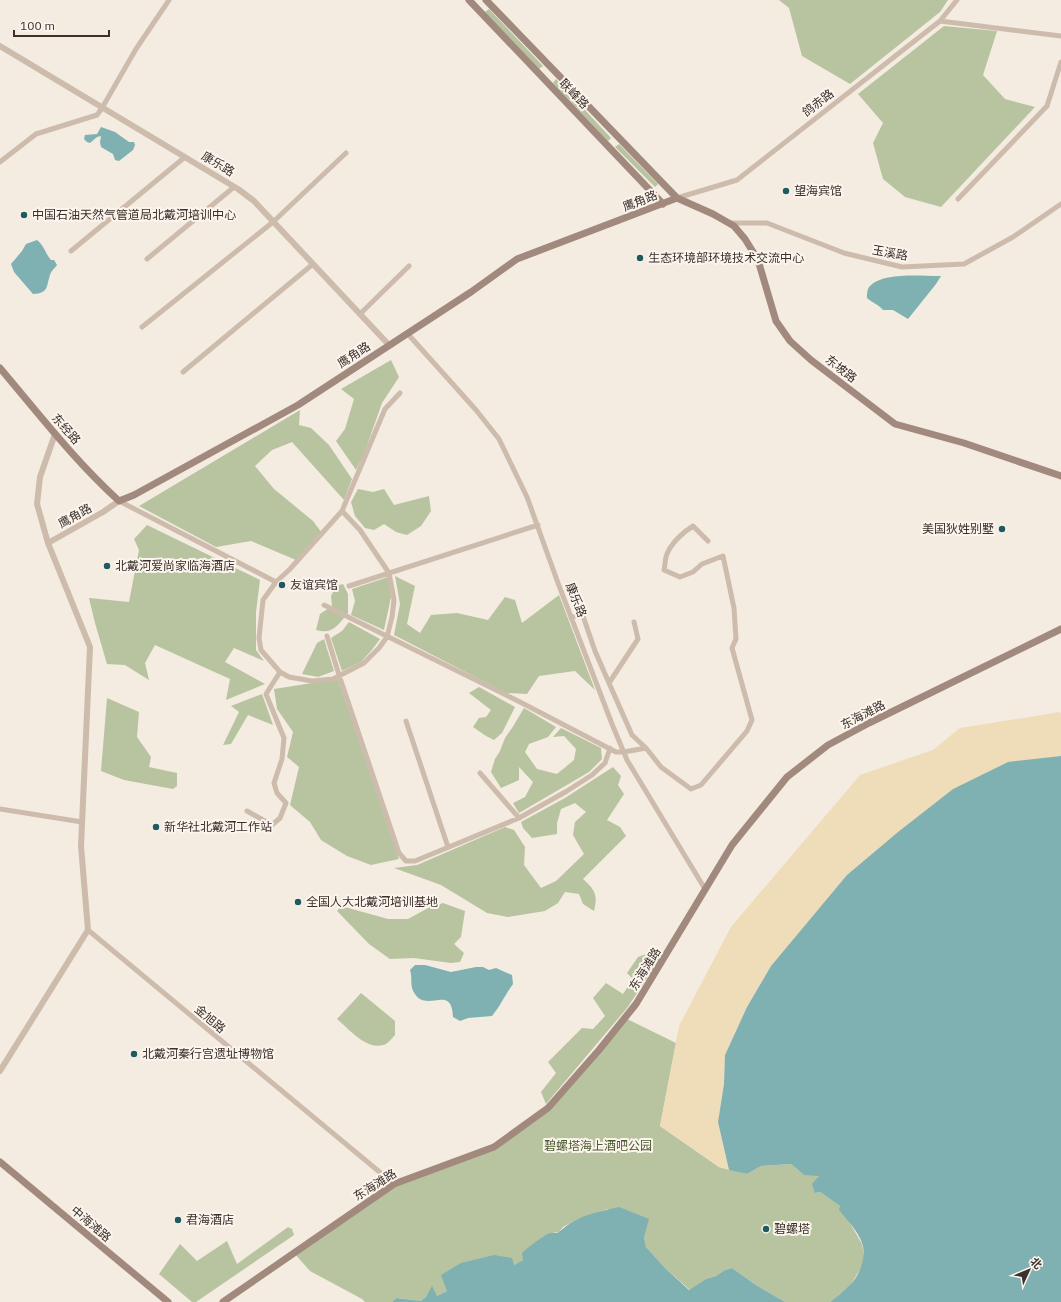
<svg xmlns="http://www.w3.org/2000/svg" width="1061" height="1302" font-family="'IBM Plex Sans','Noto Sans SC',sans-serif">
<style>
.green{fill:#b8c4a0}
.sand{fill:#efdcb8}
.water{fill:#7fb0b2}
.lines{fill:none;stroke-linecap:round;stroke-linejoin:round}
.minor{stroke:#cdbbac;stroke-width:5}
.tertiary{stroke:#cdbbac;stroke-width:6}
.secondary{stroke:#a18a7d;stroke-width:7}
.poi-dot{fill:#1f5a5e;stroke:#fbf5ee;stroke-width:1.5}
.labels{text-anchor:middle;stroke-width:4;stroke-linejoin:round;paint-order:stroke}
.street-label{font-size:12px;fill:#3b302b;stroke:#fbf5ee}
.poi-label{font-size:12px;fill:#3b302b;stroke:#fbf5ee;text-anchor:start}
.park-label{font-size:12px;fill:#4a5a2e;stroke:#fbf5ee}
</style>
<rect width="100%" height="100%" fill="#f4ebe1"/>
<!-- green -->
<path class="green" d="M779,0H948L940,12L850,84L802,56L789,8Z
M489,9L543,66L539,69L485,12Z
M944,26L997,31L983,75L1005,99L1035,107L941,207L905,197L883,179L873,143L883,123L858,94Z
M556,79L611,138L608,141L553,83Z
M619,144L658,184L655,187L615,147Z
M391,360L399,377L382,403L364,454L356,470L336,441L345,429L354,399L341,389Z
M300,410L299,425L311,428L329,445L352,479L344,500L292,442L272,450L255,466L274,489L313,521L322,533L296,560L251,541L216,547L139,506Z
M358,489L373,492L384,489L394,505L429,496L431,511L421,526L407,535L396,532L384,524L374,530L365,528L355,516L351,502Z
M147,525L260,580L256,612V650L264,661L234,648L225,662L265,684L226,700L230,679L155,645L145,663L149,680L125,665L107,664L95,623L89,598L129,602L139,550L134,539Z
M395,576L415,586L407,624L420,633L431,615L457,613L488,620L505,597L515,600L522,623L559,595L595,690L575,671L539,676L527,694L506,693L394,635L400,604Z
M388,577L391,597L384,630L351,615L355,601L352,589Z
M343,584L348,594V613C338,625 333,635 316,630L320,614L332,606L331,596L336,586Z
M349,622L380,639L371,651L361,662L342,671L331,638L342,631Z
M324,639L334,671L318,677L302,674L317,643Z
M338,679L399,859L371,865L347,856L321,840L310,822L290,805L299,767L287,757L293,732L277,709L274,689Z
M479,687L515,707L502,733L494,740L486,736L473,727L479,718L486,717L491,710L469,693Z
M262,694L273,725L248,715L231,744L223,745L239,712L231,706Z
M107,698L139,712L137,737L151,757L149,767L177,773V786L173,789L124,780L101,771Z
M524,708L556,727L548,737L529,744L525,752L537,769L557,774L574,760L576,749L564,736L553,737L561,728L601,748L602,759L589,772L519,813L513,803L525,797L533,782L519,767V780L501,788L491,772L495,759L500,751L505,738L514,725Z
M613,767L621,776L618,785L624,794L607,820L620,827L626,836L583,879C595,890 598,894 594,911L583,904L579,894L565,892L558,903L545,911L508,917L487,913L441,885L394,868L417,865L505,827L514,830L525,847L524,865L541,888L556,881L584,854L573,835L575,822L586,812L575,803L561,809L557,823V834L532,838L523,828L521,822L565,798Z
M443,903L465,911L461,937L454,944L464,953L460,962L451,963L414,958L390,959L369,944L337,911L341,906L388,919H408L430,907Z
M646,954L660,959L627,1008L546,1104L541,1092L556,1073L548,1062L582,1028L593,1029L605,1016L593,998L606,983L623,994L633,979L627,973L638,957Z
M361,993L395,1021V1035C392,1038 388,1044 383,1045C366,1050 349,1029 337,1019Z
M625,1018L676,1043L660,1126L719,1167L747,1174L761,1166L791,1164L804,1175H819L815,1193L820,1192L840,1206L862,1244L864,1257L862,1266L850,1286L830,1302H785L756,1285L732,1268L725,1270L716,1276L706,1279L690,1290L665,1268L646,1247L644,1237L608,1209L576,1220L563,1227L559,1232L550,1233L523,1260L514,1265L447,1291L437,1296L426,1297L421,1301L398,1298L392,1302H365L362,1299L310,1271L294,1253L394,1184L494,1146L557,1097Z
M288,1227L292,1229L294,1235L196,1302H192L159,1274L180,1244L197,1261L227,1241L237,1264Z"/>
<!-- sand -->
<path class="sand" d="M1059,712L1061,713V756L1006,763L953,789L898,832L847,875L771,966L747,1007L725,1055L724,1084L718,1122L729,1170L719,1167L660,1126L679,1026L731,927L860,775L933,750L960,728L1036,716Z"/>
<!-- water -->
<path class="water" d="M101,127L115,132L129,142H134L135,145L133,150L119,161L115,160L113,154L101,147L100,142L101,136L97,137L90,143L87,142L84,139L85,135L97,134Z
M37,240C45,247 45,253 51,260H54L57,265C55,268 51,271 50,275C46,287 49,293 33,294L14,272L11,264L22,251L26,244Z
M938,276H941L936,284L908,319L893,310H883C878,304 873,303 867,298C867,294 867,289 870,286C883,272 921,276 938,276Z
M1061,756V1302H830C836,1297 843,1292 849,1286C859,1277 867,1257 862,1243C858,1231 847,1220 839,1210L840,1206L820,1192L815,1193L812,1184L819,1176L804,1175L791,1164L761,1166L747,1174L729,1170L718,1122L724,1084L725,1055L747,1007L771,966L847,875L898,832L953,789L1008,762Z
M415,965H425L451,972L476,967H483L489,970L496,968L512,975L513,984C505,995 501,1005 492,1016L468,1018L460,1021L453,1017C452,983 427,1013 415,994C409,986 413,979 410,970Z
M619,1207L649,1219L644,1237L646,1247L665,1268L689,1290L706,1279L716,1276L725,1270L732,1268L756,1285L785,1302H392L397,1298L421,1301L426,1297L432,1286L437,1296L447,1291L441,1275L461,1263L494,1255L512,1258L514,1265L523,1260L522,1253C526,1249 544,1235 550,1233C553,1232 556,1234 559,1232C564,1228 568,1224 574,1221C586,1214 606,1210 619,1207Z"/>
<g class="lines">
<!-- minor -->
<path class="minor" d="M940,21L1061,36
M0,162L36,134L97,115L102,108L136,49L169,0
M677,198L737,180L940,21L957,0
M958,199L1047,106L1061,62
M730,223H767L844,253L902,267L964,264L1013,237L1061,204
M71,251L185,157
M147,259L234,187
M360,314L409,266
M142,327L273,222L346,153
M407,333L476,410L499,439L527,497L558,583L612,724L627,760L705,889
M183,372L313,264
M119,501L276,582
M342,511L360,530L389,573L394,600L392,617L387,637L379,648L364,663L333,679L312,681L289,677L280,672L261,650L259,638L263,600L276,582L290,569L342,511L385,409L400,393
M349,586L538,525
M324,605L520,702L616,752H624L646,748L661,767L691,789L701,785L747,731L752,720L732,648L736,639L734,608L723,556L702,564L693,572L680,577L664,570C665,566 665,561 666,557C669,545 683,532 693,526L708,541
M571,618L582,613L595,651L609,683
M634,622L638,639L609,683L632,735L646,748
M327,636L339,675L399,853L406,861H415L519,818L567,791L592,775L605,763L610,748
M406,721L448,847
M480,773L519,818
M0,809L82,822
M247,811L272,825L280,818L286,803L277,793L274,783L282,759L284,738L266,694L280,672
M88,930L394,1184"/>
<!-- tertiary -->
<path class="tertiary" d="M0,46L238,189L254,201L389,345
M48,543L103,512L119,501
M0,1071L88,930L81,846L90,647L48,543L37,504L40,477L55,434"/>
<!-- secondary -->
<path class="secondary" d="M469,0L663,204
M486,0L677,198L713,214L734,226L745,239L758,260L776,321L790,341L811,360L895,424L964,443L1061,476
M0,368C38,413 75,461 119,501L134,495L298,405L471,292L517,259L677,198
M0,1162L168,1302
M223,1302L394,1184L494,1147L548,1108L599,1050L636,1004L732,845L787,777L828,745L869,723L1061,629"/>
</g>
<!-- markers -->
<g class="poi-dot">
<circle cx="786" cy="191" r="4"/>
<circle cx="24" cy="215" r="4"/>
<circle cx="640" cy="258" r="4"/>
<circle cx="1002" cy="529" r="4"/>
<circle cx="107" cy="566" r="4"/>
<circle cx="282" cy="585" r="4"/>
<circle cx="156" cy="827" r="4"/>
<circle cx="298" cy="902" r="4"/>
<circle cx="134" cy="1054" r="4"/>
<circle cx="178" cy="1220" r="4"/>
<circle cx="766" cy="1229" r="4"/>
</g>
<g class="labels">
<!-- street labels -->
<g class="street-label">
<text transform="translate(574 94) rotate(46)" y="4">联峰路</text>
<text transform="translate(818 103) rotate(-38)" y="4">鸽赤路</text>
<text transform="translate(218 164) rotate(31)" y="4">康乐路</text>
<text transform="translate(640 201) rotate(-21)" y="4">鹰角路</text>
<text transform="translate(890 253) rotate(10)" y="4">玉溪路</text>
<text transform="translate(354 355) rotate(-33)" y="4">鹰角路</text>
<text transform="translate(841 369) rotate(38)" y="4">东坡路</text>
<text transform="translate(66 429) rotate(48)" y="4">东经路</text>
<text transform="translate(75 516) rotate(-29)" y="4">鹰角路</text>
<text transform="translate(576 600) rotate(69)" y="4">康乐路</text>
<text transform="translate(863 715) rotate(-27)" y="4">东海滩路</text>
<text transform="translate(645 969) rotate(-58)" y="4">东海滩路</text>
<text transform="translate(210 1019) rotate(40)" y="4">金旭路</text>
<text transform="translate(375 1185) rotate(-32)" y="4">东海滩路</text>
<text transform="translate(91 1224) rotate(40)" y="4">中海滩路</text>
</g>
<!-- poi labels -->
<g class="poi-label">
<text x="794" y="195">望海宾馆</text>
<text x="32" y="219">中国石油天然气管道局北戴河培训中心</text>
<text x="648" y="262">生态环境部环境技术交流中心</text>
<text x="994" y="533" text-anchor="end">美国狄姓别墅</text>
<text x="115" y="570">北戴河爱尚家临海酒店</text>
<text x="290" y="589">友谊宾馆</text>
<text x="164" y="831">新华社北戴河工作站</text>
<text x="306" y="906">全国人大北戴河培训基地</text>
<text x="142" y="1058">北戴河秦行宫遗址博物馆</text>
<text x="186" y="1224">君海酒店</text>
<text x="774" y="1233">碧螺塔</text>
</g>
<!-- park labels -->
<g class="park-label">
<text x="598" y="1150">碧螺塔海上酒吧公园</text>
</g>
</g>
<!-- north arrow -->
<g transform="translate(1029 1270) rotate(46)" stroke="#fbf5ee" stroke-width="3" paint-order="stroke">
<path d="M0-3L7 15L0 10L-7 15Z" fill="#3b302b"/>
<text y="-6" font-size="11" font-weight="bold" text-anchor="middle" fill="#3b302b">北</text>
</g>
<!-- scale -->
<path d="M14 30v6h95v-6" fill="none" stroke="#3b302b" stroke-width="2"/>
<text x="20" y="30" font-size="12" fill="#3b302b" stroke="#fbf5ee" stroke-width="3" paint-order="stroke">100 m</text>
</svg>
